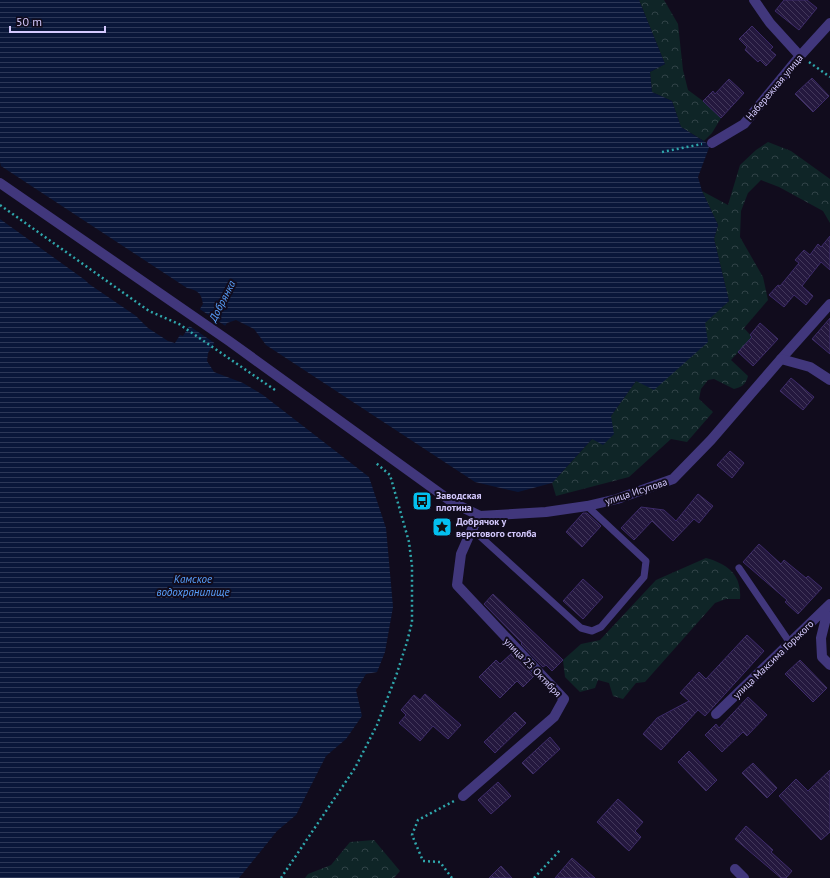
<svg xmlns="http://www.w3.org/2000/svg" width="830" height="878" font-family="'PT Sans',sans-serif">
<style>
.forest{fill:url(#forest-crowns)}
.water{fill:url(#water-rules)}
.pier{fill:#110c1d}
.building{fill:url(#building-back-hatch);stroke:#3d2b69}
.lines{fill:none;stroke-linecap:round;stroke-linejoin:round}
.path{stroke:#2fa7ac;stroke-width:2.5;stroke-dasharray:2 3;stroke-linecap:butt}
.service{stroke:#41377c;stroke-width:7}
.minor{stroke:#41377c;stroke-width:10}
.tertiary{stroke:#41377c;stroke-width:10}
.labels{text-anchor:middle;stroke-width:4;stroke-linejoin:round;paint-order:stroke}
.street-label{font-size:10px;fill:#d4c9fe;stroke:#110c1d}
.poi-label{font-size:10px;font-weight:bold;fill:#d4c9fe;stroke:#110c1d;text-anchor:start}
.water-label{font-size:11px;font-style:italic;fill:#59a0fc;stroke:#110c1d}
</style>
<defs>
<pattern id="forest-crowns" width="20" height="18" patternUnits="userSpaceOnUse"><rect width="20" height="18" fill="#0f2527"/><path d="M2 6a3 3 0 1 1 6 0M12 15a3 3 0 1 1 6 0" fill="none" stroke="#314347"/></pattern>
<pattern id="water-rules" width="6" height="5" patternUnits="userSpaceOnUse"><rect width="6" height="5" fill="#091639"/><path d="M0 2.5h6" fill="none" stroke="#2c3757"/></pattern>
<pattern id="building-back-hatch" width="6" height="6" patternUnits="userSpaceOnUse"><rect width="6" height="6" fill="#24183e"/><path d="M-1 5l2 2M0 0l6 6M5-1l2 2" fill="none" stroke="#43385b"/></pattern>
</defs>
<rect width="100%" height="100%" fill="#110c1d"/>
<!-- forest -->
<path class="forest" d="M639,0H664L678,24L683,70L688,90L703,101L721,118L712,133L704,141L681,127L672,101L652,92L650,72L665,64Z
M768,142L791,151L830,179V223L823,211L779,187L761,180L748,193L741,211L740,237L763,277L768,300L744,328L752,337L731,360L748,376C746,385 741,387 734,389L714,379L708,380L701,389L699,399L713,412L687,442L671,439L629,477L556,496L552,483L592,439L611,416L636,381L729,301L714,239L718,225L702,191L728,205L740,165L756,150Z
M706,558C728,564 742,575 740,599H726L715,603L645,682L636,683L623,699L613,696L609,683L598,680L595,688L580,692L565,677L563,660L581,644L600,640L656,580Z
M374,840L400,871L394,878H305L308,874L331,865L350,842Z"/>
<!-- water -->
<path class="water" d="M0,0H639L665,64L650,72L652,92L672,101L681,127L710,145L698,177L702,191L718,225L714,239L729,301L705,323L708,342L654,390L636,381L611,416L614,434L603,445L592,439L552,483L518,492L475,482L266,345L254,329L236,320L227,323L208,353L207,361L214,372L243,383L263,395L369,477L386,528L393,607L385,652L377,672L366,674L356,690L362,716L346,739L326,756L296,815L277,831L239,878H0V219L85,280L89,284L136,316L148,328L168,341L175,343L180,335L183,336L203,304C201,292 198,291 187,288L1,166L0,162Z"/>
<!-- pier -->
<path class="pier" d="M198,308L227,327L216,344L188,325Z"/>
<!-- building -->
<path class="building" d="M784,0H807L817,8L799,30L775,11Z
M752,26L773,47L770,50L776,55L766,66L760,60L758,62L745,50L747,47L739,39Z
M812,78L829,96L813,112L795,94Z
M729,79L744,93L721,118L703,101L713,91L715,94Z
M830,236V270L821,262L802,286L813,296L806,305L794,295L784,307L769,295L778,285L780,286L799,263L795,260L804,250L810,255L818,244L821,247Z
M830,318V354L812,339Z
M760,323L778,339L753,366L738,352L752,337L750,335Z
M791,378L814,397L803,410L780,391Z
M730,451L744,463L732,478L717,465Z
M698,494L713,506L699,523L694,519L673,541L652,521L634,540L621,528L641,507L664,510L676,521Z
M583,513H587L601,526L582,547L566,532Z
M759,544L781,564L784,560L806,578L808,576L822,588L798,614L785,602L787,600L743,562Z
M583,579L603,597L583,619L563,601Z
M493,594L563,660L552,671L546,665L543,667L521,644L522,643L484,604Z
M747,635L764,651L705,716L698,710L661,750L643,734L657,718L689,701L680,693L699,672L706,679Z
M512,653L534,676L523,687L517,681L500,698L479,677L496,660L500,664Z
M800,660L827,688L813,702L785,674Z
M425,694L461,725L448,739L433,726L420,741L399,723L406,715L401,710L414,695L420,700Z
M748,697L767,715L747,736L743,732L722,752L705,735L716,724L719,728Z
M515,712L526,723L495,753L484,742Z
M550,737L560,749L533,774L522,763Z
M689,751L717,780L706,791L678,762Z
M753,763L777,788L767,798L742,773Z
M830,770V832L821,840L779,796L796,779L808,791Z
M498,782L511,796L491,814L478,800Z
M618,799L643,822L635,831L641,837L629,851L597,822Z
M746,826L773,850L771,852L792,871L786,878H781L735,839Z
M572,858L595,878H555Z
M501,866L512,878H489Z"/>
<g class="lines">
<!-- path -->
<path class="path" d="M809,62L830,77
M662,152L702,144
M0,205L149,311L179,324L275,390
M281,878L355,768L377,725L396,676L407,642L412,622V566L409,542L390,475L376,463
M452,878L440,862L423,861L412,835L418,820L454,801
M534,878L561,849"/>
<!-- service -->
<path class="service" d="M472,529L581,628L592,631L601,627L644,577L646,561L587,506
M739,568L790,643"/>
<!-- minor -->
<path class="minor" d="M754,0L770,23L800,56
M712,143L744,124L800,56L830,23
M781,359L830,304
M829,606L821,638L822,657L830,665
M716,714L830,604
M463,796L554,717L564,699L457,585L461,554L472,529L480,516
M735,869L744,878"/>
<!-- tertiary -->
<path class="tertiary" d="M0,183L229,341L452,502L480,516L546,512L587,506L617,499L673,479L711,440L781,359L810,367L830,380"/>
</g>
<!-- icons -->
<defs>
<symbol id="bus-square" viewBox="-11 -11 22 22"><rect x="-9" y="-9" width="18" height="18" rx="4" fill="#04c0ef" stroke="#110c1d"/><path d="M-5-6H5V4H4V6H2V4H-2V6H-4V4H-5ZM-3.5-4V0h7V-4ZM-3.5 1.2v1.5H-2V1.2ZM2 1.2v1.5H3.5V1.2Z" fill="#111"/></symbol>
<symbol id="sight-square" viewBox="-11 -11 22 22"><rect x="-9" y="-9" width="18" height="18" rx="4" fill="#04c0ef" stroke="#110c1d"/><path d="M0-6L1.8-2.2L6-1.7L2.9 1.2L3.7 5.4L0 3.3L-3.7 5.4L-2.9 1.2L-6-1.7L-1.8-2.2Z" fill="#111"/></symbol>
</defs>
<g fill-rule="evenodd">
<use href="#bus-square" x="411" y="490" width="22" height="22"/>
<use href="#sight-square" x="431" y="516" width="22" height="22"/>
</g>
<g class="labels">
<!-- street labels -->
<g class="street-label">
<text transform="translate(774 87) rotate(-50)" y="4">Набережная улица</text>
<text transform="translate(636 491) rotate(-18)" y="4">улица Исупова</text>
<text transform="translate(773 659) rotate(-44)" y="4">улица Максима Горького</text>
<text transform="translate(533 667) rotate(46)" y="4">улица 25 Октября</text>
</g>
<!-- poi labels -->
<g class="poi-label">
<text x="436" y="499">Заводская<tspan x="436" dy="12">плотина</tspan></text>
<text x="456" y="525">Добрячок у<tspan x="456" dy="12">верстового столба</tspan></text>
</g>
<!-- water labels -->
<g class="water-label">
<text transform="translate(222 301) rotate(-63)" y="4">Добрянка</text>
<text x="193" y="583">Камское<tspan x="193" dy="13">водохранилище</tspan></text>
</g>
</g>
<!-- scale -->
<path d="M10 26v6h95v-6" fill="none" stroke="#d4c9fe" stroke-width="2"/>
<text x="16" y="26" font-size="12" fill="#d4c9fe" stroke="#110c1d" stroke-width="3" paint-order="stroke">50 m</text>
</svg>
